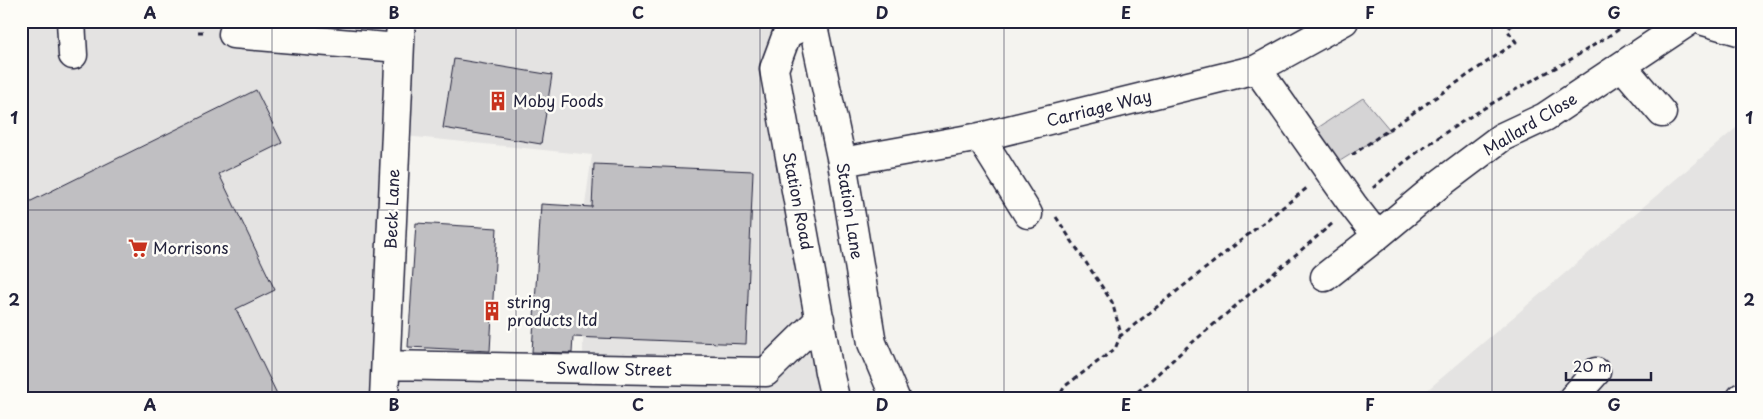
<svg xmlns="http://www.w3.org/2000/svg" width="1763" height="419" font-family="'Playpen Sans',sans-serif">
<style>
.built{fill:#e4e3e2;fill-rule:evenodd}
.green{fill:#d5d4d5;stroke:#7c7b88}
.building{fill:#c0bfc2;stroke:#22223b}
.lines{fill:none;stroke-linecap:round;stroke-linejoin:round}
.minor-casing{stroke:#22223b;stroke-width:31}
.path{stroke:#22223b;stroke-width:3;stroke-dasharray:5 4;stroke-linecap:butt}
.minor{stroke:#fdfcf7;stroke-width:28}
.grid{fill:none;stroke:#22223b;stroke-width:1;stroke-opacity:0.55}
.labels{text-anchor:middle;stroke-width:5;stroke-linejoin:round;paint-order:stroke}
.poi-label{font-size:16px;fill:#22223b;stroke:#fdfcf7;text-anchor:start}
.street-label{font-size:16px;fill:#22223b;stroke:#fdfcf7}
.neatline{fill:none;stroke:#22223b;stroke-width:2}
.grid-label{font-size:16px;text-anchor:middle;font-weight:bold;fill:#22223b}
</style>
<rect width="100%" height="100%" fill="#f4f3ef"/>
<filter id="ink" filterUnits="userSpaceOnUse"><feTurbulence type="fractalNoise" baseFrequency=".02" numOctaves="2"/><feDisplacementMap in="SourceGraphic" scale="10" xChannelSelector="R" yChannelSelector="G"/><feConvolveMatrix kernelMatrix="1 2 1 2 8 2 1 2 1" color-interpolation-filters="sRGB"/></filter>
<g filter="url(#ink)">
<!-- built -->
<path class="built" d="M21,21H812L774,69L823,398H21ZM395,135L592,155L584,212L583,360L386,365Z
M1742,123V398H1418Z"/>
<!-- green -->
<path class="green" d="M1363,98L1390,130L1340,161L1316,129Z"/>
<!-- building -->
<path class="building" d="M454,59L552,75L541,144L443,128Z
M256,90L282,143L219,174L275,290L236,309L279,398H21V206Z
M594,164L753,171L746,344L573,337L572,353L532,352L541,204L592,207Z
M416,223L497,228L490,351L408,347Z"/>
<g class="lines">
<defs>
<path id="minor" d="M71,21L73,55
M812,21L842,162L872,343L895,398
M1704,21L1742,32
M812,22L787,34L774,69L829,372L835,398
M233,34L399,48
M1622,66L1662,113
M1257,69L1353,205L1377,236L1437,186L1502,137L1545,117L1689,21
M980,137L1028,214
M842,162L980,137L1257,69L1344,21
M1325,277L1377,236
M386,365L766,372L820,319
M384,398L401,21
M1573,398L1596,372
M1741,398L1742,397"/>
</defs>
<!-- minor casing -->
<use href="#minor" class="minor-casing"/>
<!-- path -->
<path class="path" d="M198,32H207
M1352,155L1516,42L1508,31L1513,21
M1373,188C1432,136 1499,98 1568,61C1590,48 1611,34 1633,21
M1056,217L1112,302L1121,334L1115,349L1065,386L1058,398
M1119,337L1307,188
M1131,398L1186,348L1333,223"/>
<!-- minor -->
<use href="#minor" class="minor"/>
</g>
</g>
<!-- grid -->
<path class="grid" d="M272,21V398M516,21V398M760,21V398M1004,21V398M1248,21V398M1492,21V398M21,210H1742"/>
<!-- icons -->
<defs>
<symbol id="building-bare" viewBox="-9 -9 18 18"><path d="M-4-6H4V6H1V3H-1V6H-4ZM-2.5-4.3h1.7v1.8h-1.7ZM.8-4.3h1.7v1.8H.8ZM-2.5-1h1.7V.8h-1.7ZM.8-1h1.7V.8H.8Z" fill="#c8321e" stroke="#fdfcf7" stroke-width="2.5" paint-order="stroke"/></symbol>
<symbol id="supermarket-bare" viewBox="-9 -9 18 18"><path d="M-6-5.5h2.5l.6 2H6L4.5 2H-2.5L-4.4-4H-6ZM-1.5 3.2a1.3 1.3 0 1 0 .1 0ZM3 3.2a1.3 1.3 0 1 0 .1 0Z" fill="#c8321e" stroke="#fdfcf7" stroke-width="2.5" paint-order="stroke"/></symbol>
</defs>
<g fill-rule="evenodd">
<use href="#building-bare" x="484" y="87" width="28" height="28"/>
<use href="#supermarket-bare" x="124" y="234" width="28" height="28"/>
<use href="#building-bare" x="478" y="297" width="28" height="28"/>
</g>
<g class="labels">
<!-- poi labels -->
<g class="poi-label">
<text x="513" y="107">Moby Foods</text>
<text x="153" y="254">Morrisons</text>
<text x="507" y="308">string<tspan x="507" dy="18">products ltd</tspan></text>
</g>
<!-- street labels -->
<g class="street-label">
<text transform="translate(1099 108) rotate(-14)" y="6">Carriage Way</text>
<text transform="translate(1530 124) rotate(-31)" y="6">Mallard Close</text>
<text transform="translate(798 201) rotate(79)" y="6">Station Road</text>
<text transform="translate(392 209) rotate(-88)" y="6">Beck Lane</text>
<text transform="translate(850 211) rotate(81)" y="6">Station Lane</text>
<text transform="translate(614 369) rotate(1)" y="6">Swallow Street</text>
</g>
</g>
<!-- margin -->
<rect width="1763" height="419" fill="none" stroke="#fdfcf7" stroke-width="55"/>
<!-- scale -->
<path d="M1566 372v8h85v-8" fill="none" stroke="#22223b" stroke-width="2.5"/>
<text x="1573" y="372" font-size="15" fill="#22223b" stroke="#fdfcf7" stroke-width="4" paint-order="stroke">20 m</text>
<rect x="28" y="28" width="1708" height="364" class="neatline"/>
<g class="grid-label">
<text x="150" y="19">A</text>
<text x="394" y="19">B</text>
<text x="638" y="19">C</text>
<text x="882" y="19">D</text>
<text x="1126" y="19">E</text>
<text x="1370" y="19">F</text>
<text x="1614" y="19">G</text>
<text x="14" y="124">1</text>
<text x="1749" y="124">1</text>
<text x="14" y="306">2</text>
<text x="1749" y="306">2</text>
<text x="150" y="411">A</text>
<text x="394" y="411">B</text>
<text x="638" y="411">C</text>
<text x="882" y="411">D</text>
<text x="1126" y="411">E</text>
<text x="1370" y="411">F</text>
<text x="1614" y="411">G</text>
</g>
</svg>
